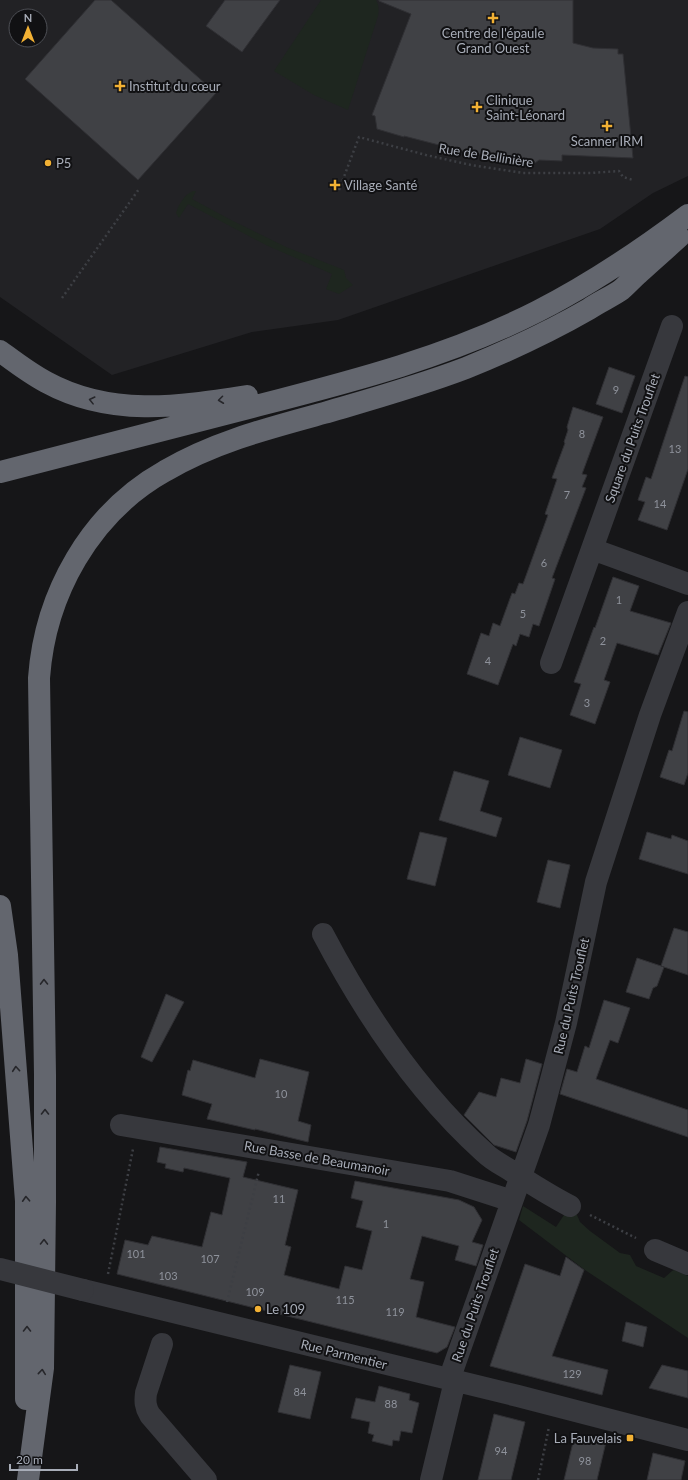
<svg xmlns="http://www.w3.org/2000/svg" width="688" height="1480" font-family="Lato,sans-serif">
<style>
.built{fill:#222225;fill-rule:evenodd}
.green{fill:#1e261f}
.building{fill:#404145;stroke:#303034}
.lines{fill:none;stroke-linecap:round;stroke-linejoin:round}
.path{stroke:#3d3f44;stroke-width:2.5;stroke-dasharray:2 3;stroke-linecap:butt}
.minor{stroke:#37383d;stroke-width:22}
.highway{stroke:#63666e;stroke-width:22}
.minor-bridge{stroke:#37383d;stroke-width:22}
.oneway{stroke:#26262a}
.poi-dot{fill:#f2b134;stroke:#111113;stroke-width:1.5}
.labels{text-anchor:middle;stroke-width:4;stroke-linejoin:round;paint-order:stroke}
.number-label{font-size:11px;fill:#8e929b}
.poi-label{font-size:13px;fill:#a8adb8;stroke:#111113;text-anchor:start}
.street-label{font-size:13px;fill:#a8adb8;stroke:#111113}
</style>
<rect width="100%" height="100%" fill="#161618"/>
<!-- built -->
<path class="built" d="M0,0H688V176L653,193L600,229L338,320L252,332L112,375L0,297ZM16,16H40V40H16Z"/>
<!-- green -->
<path class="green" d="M321,0H376C379,5 379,10 378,16L348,110L314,95L274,71Z
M193,191H196L192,199L231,220L286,247L344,270L346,278L353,285L339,294L326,289L332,274L266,245L188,204L179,218L176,213C179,204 184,195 193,191Z
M523,1206L556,1227L568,1209L577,1215L580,1222L590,1231L620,1253L630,1255L636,1266L664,1278L672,1271L674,1270L688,1276V1338L585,1270L519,1220Z"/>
<!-- building -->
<path class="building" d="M95,0H111L216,93L138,180L25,79Z
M225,0H280L242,52L206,26Z
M379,0H573V43L593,48L618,49V54H623L633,158L562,155V161L539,160L531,166L523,159L470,153L404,136V137L377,129L375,116L372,115L411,14L379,1Z
M609,367L635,376L622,413L596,404Z
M685,376L688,377V469L667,530L638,520L645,502L638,500L646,477L651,479Z
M573,407L603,417L582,474L587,475L582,487L586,488L552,578L555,579L539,626L533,624L529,637L520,634L516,646L513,644L498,685L467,674L481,633L489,636L493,623L500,626L512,593L515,594L519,583L523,584L548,515L545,514L557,479L552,478L565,443L564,442L568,430L567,427Z
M613,577L639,586L630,611L671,623L658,655L617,643L604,680L610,682L595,724L570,715L581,684L574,682L594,627L595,628Z
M684,711L688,712V773L684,785L660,777L669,750L672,751Z
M520,737L562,750L550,788L508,775Z
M454,771L489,781L480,811L502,818L496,837L439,820Z
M420,832L447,838L435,886L407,879Z
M647,832L671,839L672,835L688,841V874L639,859Z
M548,860L570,865L560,908L537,902Z
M674,928L688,932V975L661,966Z
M637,958L664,967L657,986L653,988L649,999L626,992Z
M166,994L184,1002L152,1062L141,1057Z
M604,1000L630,1008L618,1043L610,1040L596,1079L688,1110V1137L560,1094L567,1069L577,1072L585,1046L589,1048Z
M260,1059L309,1072L298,1121L311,1125L308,1142L255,1129V1130L207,1119L212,1104L182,1095L188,1070L190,1071L193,1060L255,1078Z
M526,1059L542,1064L527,1121L516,1152L494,1145L464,1115L479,1092L496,1097L501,1078L520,1083Z
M160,1147L247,1162L243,1177L298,1190L285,1245L291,1247L284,1275L339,1289L345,1266L362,1270L372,1231L356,1227L363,1201L351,1198L355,1181L459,1200L474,1207L482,1220L472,1242L483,1245L476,1266L455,1260L459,1246L422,1236L410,1279L424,1282L416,1317L455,1327L447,1347L437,1353L117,1274L125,1240L148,1245L152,1236L202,1247L211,1212L222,1215L230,1178L184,1168L183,1172L165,1168L166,1164L157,1162Z
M566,1257L584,1270L552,1356L608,1370L602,1395L490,1366L525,1264L560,1276Z
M626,1322L647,1327L643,1347L622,1341Z
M290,1365L321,1372L310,1419L278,1412Z
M662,1365L688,1371V1398L649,1388Z
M379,1386L410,1394L409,1400L419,1403L412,1433L401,1431L399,1441L393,1440L392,1446L372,1441L374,1435L368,1433L370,1422L351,1418L356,1398L375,1402Z
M494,1414L525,1422L511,1480H478Z
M575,1434L606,1442L597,1480H564Z
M653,1453L685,1461L681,1480H647Z"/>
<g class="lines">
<!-- path -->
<path class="path" d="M339,190L359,137L426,155L471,165L523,173H591L619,171L623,177L633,180
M62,298L139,189
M590,1215L636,1238
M108,1274L133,1149
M227,1302L259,1171
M538,1480L549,1427"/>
<!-- minor -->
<path class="minor" d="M592,549L672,326
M551,663L592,549L688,584
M323,934C364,1012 419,1094 485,1153C492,1160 502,1165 510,1170C530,1183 549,1195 570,1206
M121,1125L450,1181L512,1201
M655,1250L688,1264
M83,1290L518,1396L688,1440
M162,1344L146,1393C145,1401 145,1407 150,1415L206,1480
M449,1380L539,1125L566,1023L596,882L650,715L688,612
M431,1480L455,1381"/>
<!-- highway -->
<path class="highway" d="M0,351C15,362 29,373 46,382C110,417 177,407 247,396
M0,472C84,451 168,429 252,407C349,382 448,357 538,311C591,284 640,251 688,215
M0,906L7,955L26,1201V1399
M28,1480L43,1368L45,1202V1075L39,678C45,594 90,513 165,471C214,442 269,428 324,413C372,399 419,386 466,368C508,351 549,332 589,309C599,302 611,297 621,290C627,285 633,278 639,273C652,261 666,249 679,237"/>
<!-- minor-bridge -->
<path class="minor-bridge" d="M0,1269L83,1290"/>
</g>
<!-- one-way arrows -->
<defs><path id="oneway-chevron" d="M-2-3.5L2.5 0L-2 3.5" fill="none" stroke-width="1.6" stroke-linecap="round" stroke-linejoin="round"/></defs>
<g class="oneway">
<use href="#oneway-chevron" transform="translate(92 400) rotate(-166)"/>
<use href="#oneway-chevron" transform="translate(221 400) rotate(173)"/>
<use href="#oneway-chevron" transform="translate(44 982) rotate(-91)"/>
<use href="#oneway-chevron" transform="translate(16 1069) rotate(-95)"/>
<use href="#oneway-chevron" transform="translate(45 1112) rotate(-90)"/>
<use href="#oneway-chevron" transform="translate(26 1199) rotate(-93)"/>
<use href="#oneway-chevron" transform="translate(44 1242) rotate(-89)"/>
<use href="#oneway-chevron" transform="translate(27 1329) rotate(-90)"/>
<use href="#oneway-chevron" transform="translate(42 1372) rotate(-84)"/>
</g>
<!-- markers -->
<g class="poi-dot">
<path d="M491 12h4v4h4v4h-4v4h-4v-4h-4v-4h4z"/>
<path d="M118 80h4v4h4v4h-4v4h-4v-4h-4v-4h4z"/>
<path d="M475 101h4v4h4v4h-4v4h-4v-4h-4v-4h4z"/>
<path d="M605 120h4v4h4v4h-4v4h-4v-4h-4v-4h4z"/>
<circle cx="48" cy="163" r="4"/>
<path d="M333 179h4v4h4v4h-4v4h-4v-4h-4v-4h4z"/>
<circle cx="258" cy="1309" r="4"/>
<rect x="626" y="1434" width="8" height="8" rx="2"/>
</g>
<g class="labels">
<!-- number labels -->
<g class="number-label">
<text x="616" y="394">9</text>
<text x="582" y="438">8</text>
<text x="675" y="453">13</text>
<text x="567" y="499">7</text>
<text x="660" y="508">14</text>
<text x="544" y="567">6</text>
<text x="619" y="604">1</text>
<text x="523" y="618">5</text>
<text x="603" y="645">2</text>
<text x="488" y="665">4</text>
<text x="587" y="707">3</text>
<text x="281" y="1098">10</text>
<text x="279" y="1203">11</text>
<text x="386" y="1228">1</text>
<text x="136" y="1258">101</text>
<text x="210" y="1263">107</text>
<text x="168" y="1280">103</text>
<text x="255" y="1296">109</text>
<text x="345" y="1304">115</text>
<text x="395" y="1316">119</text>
<text x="572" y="1378">129</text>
<text x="300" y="1396">84</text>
<text x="391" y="1408">88</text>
<text x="501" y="1455">94</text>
<text x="585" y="1465">98</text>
</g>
<!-- poi labels -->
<g class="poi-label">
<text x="493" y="38" text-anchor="middle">Centre de l'épaule<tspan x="493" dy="15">Grand Ouest</tspan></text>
<text x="129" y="91">Institut du cœur</text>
<text x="486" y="105">Clinique<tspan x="486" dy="15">Saint-Léonard</tspan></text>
<text x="607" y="146" text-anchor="middle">Scanner IRM</text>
<text x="56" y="168">P5</text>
<text x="344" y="190">Village Santé</text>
<text x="266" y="1314">Le 109</text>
<text x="622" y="1443" text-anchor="end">La Fauvelais</text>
</g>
<!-- street labels -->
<g class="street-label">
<text transform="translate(486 155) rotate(9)" y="5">Rue de Bellinière</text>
<text transform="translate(632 438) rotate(-70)" y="5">Square du Puits Trouflet</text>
<text transform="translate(571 996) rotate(-77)" y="5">Rue du Puits Trouflet</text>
<text transform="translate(317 1158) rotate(10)" y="5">Rue Basse de Beaumanoir</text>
<text transform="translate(475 1305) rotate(-71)" y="5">Rue du Puits Trouflet</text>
<text transform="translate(344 1354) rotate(14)" y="5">Rue Parmentier</text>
</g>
</g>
<!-- north arrow -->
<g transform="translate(28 28)"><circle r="19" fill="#111113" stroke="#4d4f55"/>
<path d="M0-3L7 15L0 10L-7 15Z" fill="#f2b134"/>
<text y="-6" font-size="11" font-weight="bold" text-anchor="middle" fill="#a8adb8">N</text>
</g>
<!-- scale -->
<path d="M10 1464v6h67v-6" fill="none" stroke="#a8adb8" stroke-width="2"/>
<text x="16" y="1464" font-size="12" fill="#a8adb8" stroke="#111113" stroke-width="3" paint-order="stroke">20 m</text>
</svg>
